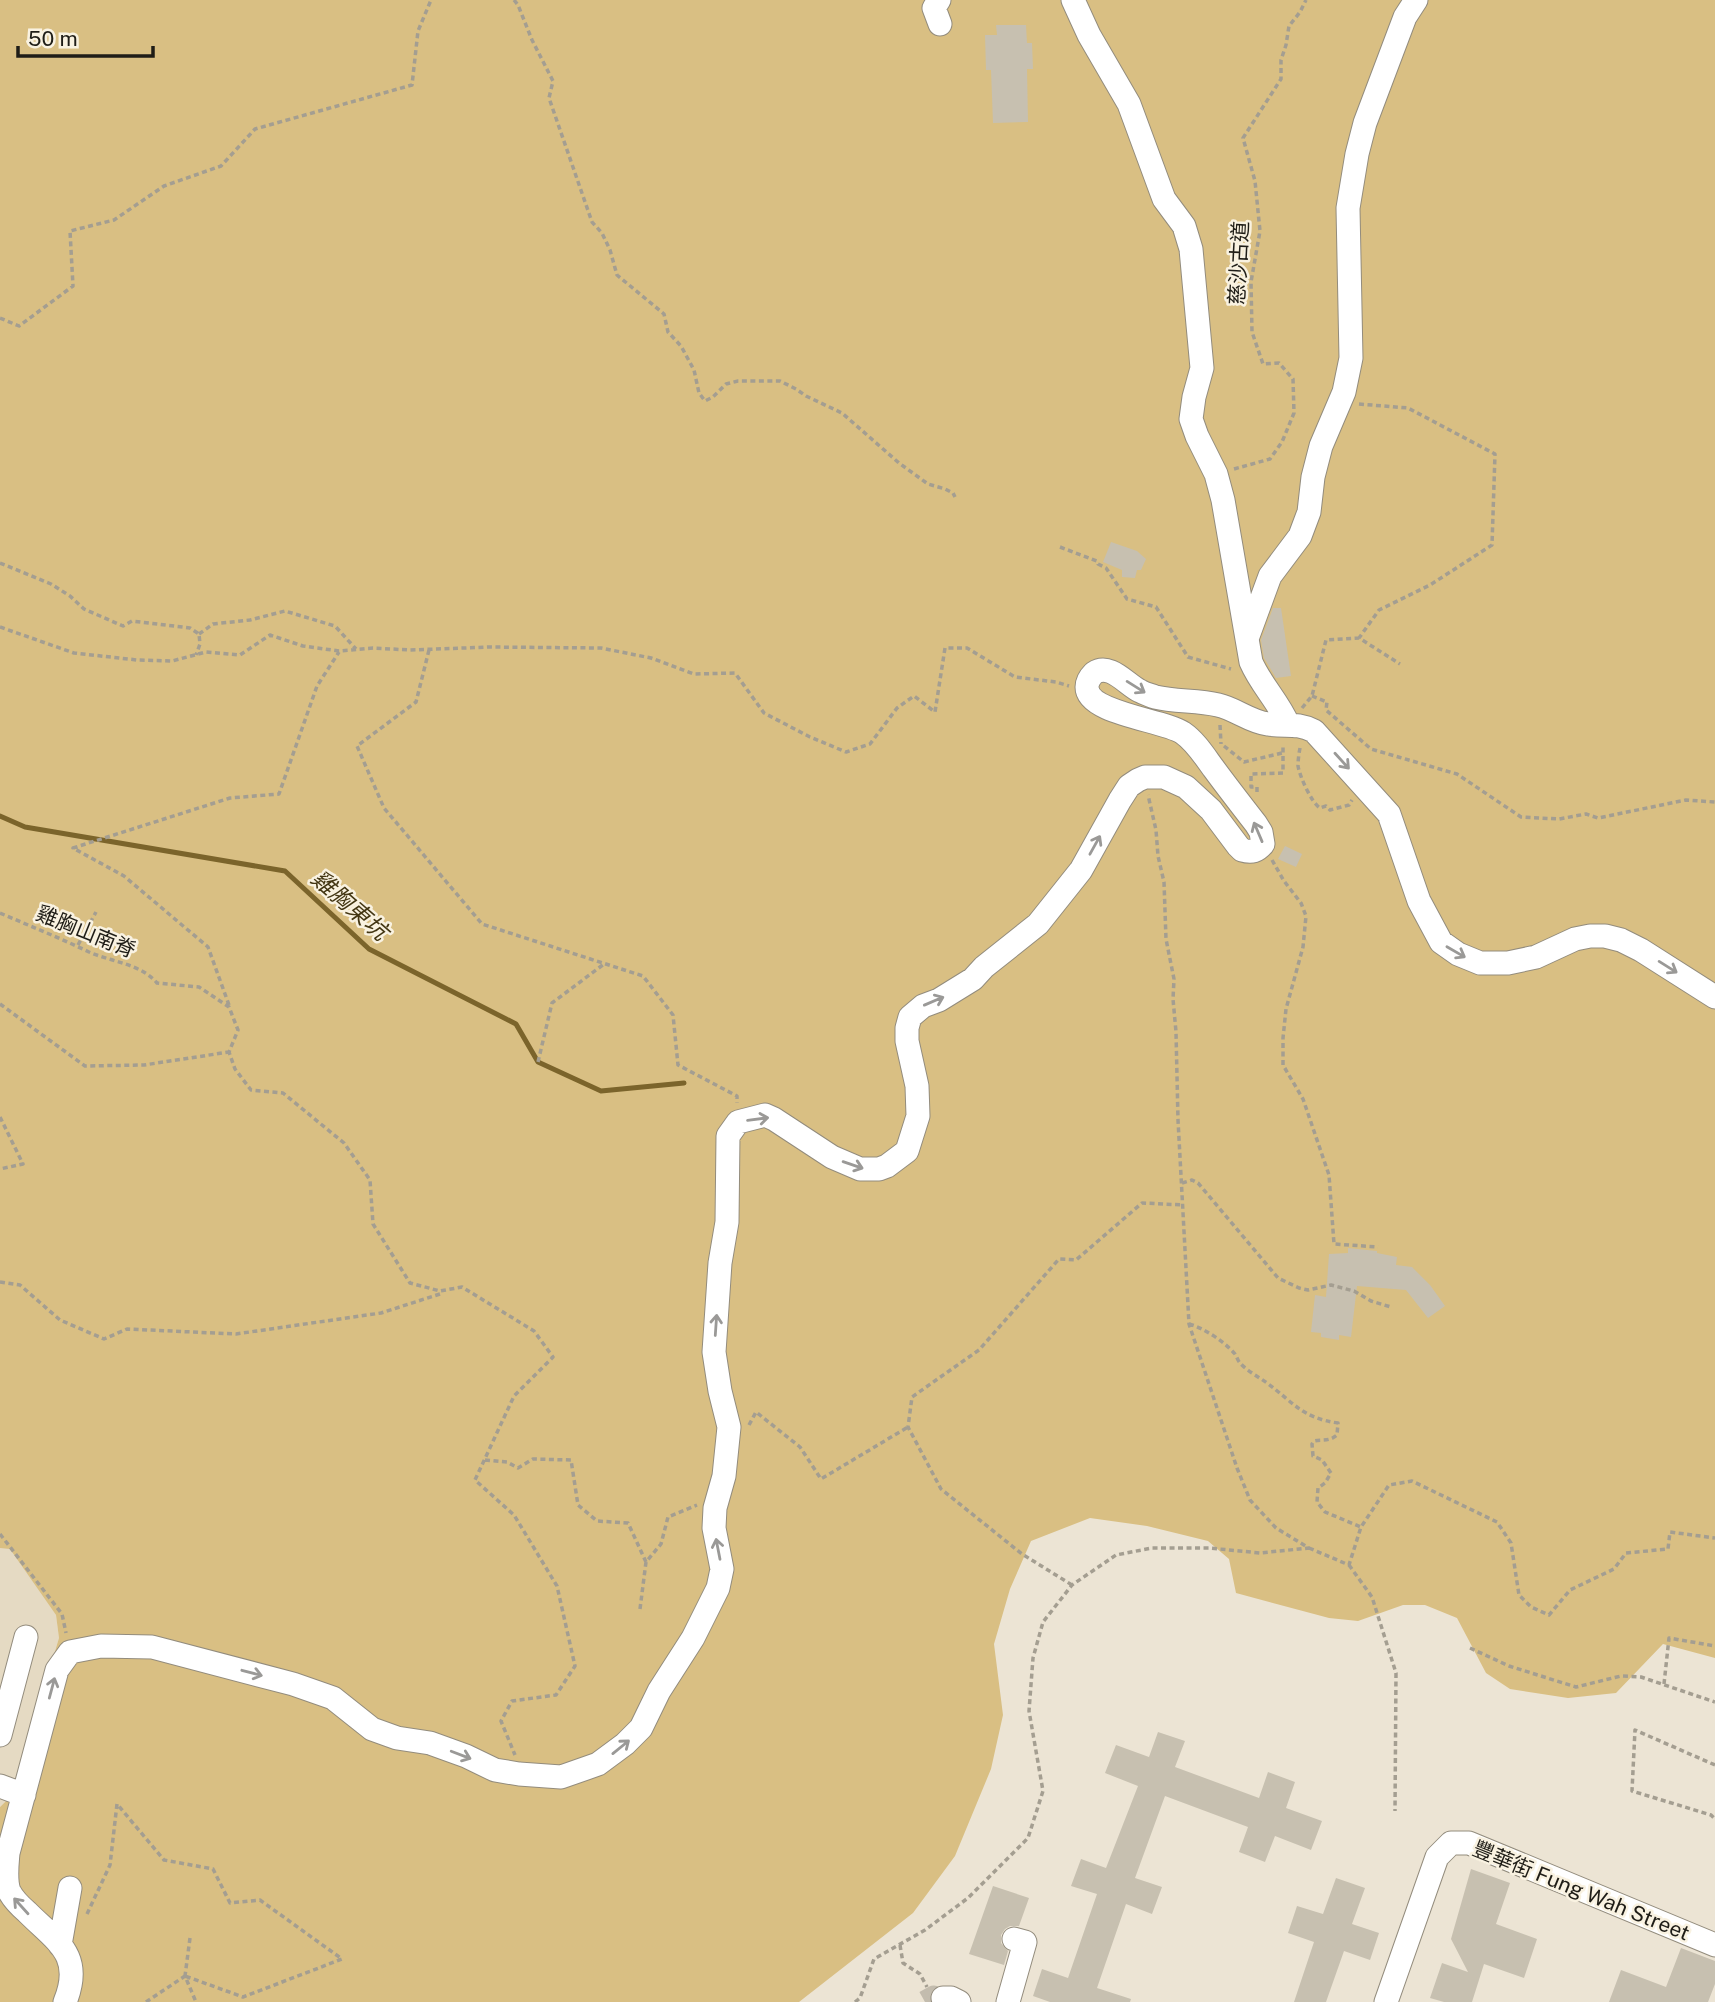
<svg xmlns="http://www.w3.org/2000/svg" width="1715" height="2002" font-family="'Public Sans','Noto Sans TC',sans-serif">
<style>
.built{fill:#e5dac3}
.green{fill:#d9bf83}
.lines{fill:none;stroke-linecap:round;stroke-linejoin:round}
.stream{stroke:#7b642b;stroke-width:5}
.building{fill:#c7c0b0}
.minor-tunnel{stroke:#c3bcae;stroke-width:23;stroke-dasharray:23 11;stroke-linecap:butt}
.minor-casing{stroke:#938c7d;stroke-width:25}
.path{stroke:#a49e91;stroke-width:3.5;stroke-dasharray:5 3.5;stroke-linecap:butt}
.minor{stroke:#fff;stroke-width:23}
.oneway{stroke:#9a9997}
.labels{text-anchor:middle;stroke-width:5;stroke-linejoin:round;paint-order:stroke}
.street-label{font-size:21px;fill:#1f1d17;stroke:#f9f2e1}
.water-label{font-size:23px;font-style:italic;fill:#433613;stroke:#f9f2e1}
</style>
<rect width="100%" height="100%" fill="#ece4d4"/>
<!-- built -->
<path class="built" d="M0,1548H10L56,1615L59,1638L12,1795L0,1807Z"/>
<!-- green -->
<path class="green" d="M0,0H1715V1658L1663,1644L1616,1693L1568,1698L1510,1689L1486,1673L1457,1618L1425,1605H1403L1358,1621L1329,1618L1236,1593L1229,1559L1208,1541L1147,1526L1090,1518L1031,1541L1010,1589L994,1644L1003,1715L991,1769L955,1856L913,1913L799,2002H0V1807L12,1795L59,1638L56,1615L10,1549L0,1548Z"/>
<g class="lines">
<!-- stream -->
<path class="stream" d="M0,816L25,827L285,871L369,949L516,1024L538,1062L601,1091L684,1083"/>
</g>
<!-- building -->
<path class="building" d="M996,25H1026L1027,43H1032L1033,69H1027L1028,122L993,123L991,70H986L985,35H997Z
M1111,542L1137,551L1146,559L1141,570H1137L1135,578L1122,577V570L1103,562Z
M1273,608H1281L1291,676L1276,678L1264,658L1261,640Z
M1285,846L1302,854L1296,867L1278,859Z
M1348,1248L1377,1251V1253L1397,1257L1396,1265L1412,1267L1430,1285L1445,1306L1428,1318L1406,1290L1357,1286L1351,1337L1339,1335V1340L1321,1337V1333L1311,1332L1315,1295L1326,1297L1329,1254L1348,1253Z
M1158,1732L1185,1741L1175,1767L1259,1798L1268,1772L1295,1782L1286,1808L1322,1821L1311,1850L1275,1836L1265,1862L1239,1852L1248,1827L1165,1796L1135,1878L1162,1887L1152,1914L1126,1904L1097,1988L1131,1999L1130,2002H1050L1033,1996L1042,1969L1068,1978L1097,1894L1071,1886L1081,1859L1106,1868L1138,1786L1105,1773L1116,1745L1149,1757Z
M1471,1869L1510,1883L1496,1924L1537,1939L1524,1978L1484,1964L1472,2002H1444L1430,1998L1442,1963L1468,1972L1451,1939Z
M1336,1878L1365,1888L1352,1924L1379,1933L1370,1960L1344,1951L1326,2002H1294L1314,1942L1288,1933L1297,1906L1323,1914Z
M993,1886L1029,1898L1019,1926H1010L1005,1929L1001,1935V1943L1008,1951L1004,1965L969,1954Z
M1681,1948L1715,1961V1984L1708,2002H1609L1621,1970L1666,1987Z"/>
<g class="lines">
<!-- minor-tunnel -->
<path class="minor-tunnel" d="M925,2002L934,1997L937,2002"/>
<defs>
<path id="minor" d="M939,0L934,8L940,24
M1073,0L1089,35L1129,104L1164,199L1184,226L1191,249L1202,368L1194,397L1191,419L1197,436L1216,474L1223,500L1251,662C1261,685 1278,701 1288,724
M1248,636L1270,576L1300,536L1309,512L1313,477L1321,446L1344,392L1351,358L1348,208L1357,154L1365,123L1405,17L1416,0
M0,1735L26,1637
M0,1786L24,1795
M60,1945L70,1888
M943,1998H951L959,2002
M65,2002C84,1955 57,1942 27,1912C20,1906 13,1899 9,1891C5,1880 7,1865 8,1853L57,1670L70,1652L101,1646L152,1647L293,1684L333,1698L372,1729L397,1738L430,1743L466,1756L495,1770L519,1774L561,1777L598,1764L625,1744L641,1728L659,1691L693,1638L718,1588L722,1569L714,1528L715,1508L724,1476L729,1427L720,1391L714,1352L720,1263L727,1222L728,1136L738,1122L765,1115L774,1119L832,1157L860,1169H879L887,1166L907,1151L918,1116L917,1086L907,1041V1028L910,1017L923,1006L939,1000L973,979L984,967L1038,924L1081,870L1120,800L1129,786L1138,780L1145,777H1164L1186,787L1211,810L1238,846L1242,850C1252,853 1257,851 1263,844L1261,832L1256,824C1242,806 1228,788 1214,769C1205,757 1196,742 1183,733C1165,720 1087,714 1087,687C1087,681 1090,677 1094,673C1110,662 1127,685 1140,691C1145,694 1150,695 1155,697C1176,702 1197,700 1218,705C1236,709 1250,722 1268,724C1286,727 1296,722 1314,731L1389,814L1419,901L1441,942L1458,954L1480,963H1508L1536,957L1575,939L1590,936H1605L1621,940L1641,950L1715,997
M1008,2002L1025,1942L1014,1939
M1386,2002L1437,1857L1451,1843H1469L1715,1945"/>
</defs>
<!-- minor casing -->
<use href="#minor" class="minor-casing"/>
<!-- path -->
<path class="path" d="M514,0L518,5L532,40L553,81L549,98L592,222L602,233L610,250L617,275L664,314L668,332L681,346L694,370L699,393L705,401L713,397L726,384L738,381H780L796,389L806,396L842,413L899,463L928,484L945,489L953,493L955,497
M0,318L19,326L73,286L70,231L114,220L164,186L221,166L255,129L412,85L418,31L431,0
M1359,404L1408,408L1495,454L1492,545L1430,585L1379,610L1359,638L1400,664
M1234,469L1270,459L1282,442L1294,413L1293,379L1279,363L1263,364L1252,332L1251,282L1260,231L1255,181L1243,138L1281,79V60L1286,45L1289,26L1300,12L1306,0
M1060,547L1097,561L1098,564L1106,568L1127,599L1156,607L1188,657L1231,669
M0,563L51,584L70,596L84,609L123,626L132,621L190,628L199,634L200,644L196,655
M0,627L74,653L137,660L172,661L206,652L240,655L270,635L303,646L339,651L373,648L410,650L490,647L601,648L651,658L694,674L735,673L764,713L810,737L846,752L870,744L897,708L914,696L935,712L945,648H967L1015,677L1056,682L1069,686
M199,634L213,624L250,620L285,611L335,626L356,649
M429,650L416,702L357,746L384,808L482,924L643,976L673,1015L678,1065L737,1096V1103
M1312,696L1327,702L1326,710L1371,749L1457,774L1521,817L1559,819L1586,814L1598,818L1686,800L1715,802
M1302,708L1312,696L1326,640L1359,638
M1220,725L1221,744
M1224,746L1244,762L1282,753
M1300,748C1299,753 1298,760 1298,766C1300,777 1311,802 1320,808L1326,806L1330,810L1349,805L1352,800
M1257,792V787H1251V774L1283,773V746
M1272,860L1284,881L1301,903L1306,916L1303,947L1286,1009L1283,1038V1065L1303,1099L1329,1175L1334,1244L1378,1247
M0,913C30,926 60,938 89,952C112,962 141,964 157,983L199,987L229,1007L238,1030L229,1052L235,1069L251,1090L283,1093L344,1143L370,1180L373,1224L410,1283L440,1291L462,1287L534,1331L553,1357L514,1396L475,1480L514,1515L557,1586L575,1666L556,1695L512,1701L501,1721L515,1755
M78,945L96,912
M0,1004L85,1066L144,1065L229,1052
M229,1005L208,947L124,876L73,848L230,798L279,794L317,686L339,652
M538,1062L552,1003L604,964
M0,1117L23,1164L0,1169
M1182,1183L1192,1180L1198,1183L1278,1278L1299,1288L1308,1290L1331,1285L1354,1291L1371,1301L1391,1307
M0,1282L20,1285L60,1320L104,1339L127,1329L236,1334L381,1313L443,1293
M1189,1324C1204,1328 1225,1342 1235,1354C1237,1357 1238,1361 1240,1363C1247,1371 1259,1377 1267,1383C1294,1403 1302,1418 1338,1423L1337,1435C1329,1442 1322,1439 1314,1441L1312,1444L1313,1456L1322,1460L1331,1473L1325,1483L1318,1488L1317,1502L1325,1512L1361,1527
M749,1425L756,1412L800,1447L821,1479L908,1427
M485,1460L507,1462L518,1468L533,1459L571,1460L578,1505L597,1521L628,1523L646,1562L661,1544L668,1517L697,1505
M0,1534L62,1614L66,1633
M1309,1548L1349,1565L1361,1527L1389,1485L1412,1481L1497,1522L1511,1543L1519,1595L1531,1607L1549,1615L1570,1590L1614,1569L1626,1553L1668,1549L1670,1532L1715,1538
M1349,1565L1372,1597L1396,1673L1395,1811
M1072,1585L1022,1554L941,1489L908,1427L912,1397L979,1350L1059,1259L1076,1260L1142,1203L1183,1205
M640,1609L646,1562
M1470,1648L1509,1666L1576,1687L1621,1676L1641,1677L1715,1702
M1664,1684L1669,1638L1715,1646
M1715,1765L1635,1730L1632,1791L1711,1815L1715,1819
M87,1914L110,1865L117,1804L164,1860L213,1869L230,1903L260,1900L342,1959L243,1997L185,1976
M190,1938L185,1976L196,2002
M900,1945L903,1963L920,1974L927,1987
M146,2002L185,1976
M855,2002L860,1998L874,1959L925,1930L968,1898L1028,1838L1043,1791L1029,1711L1033,1658L1043,1622L1072,1585L1116,1555L1152,1548H1209L1260,1553L1309,1548L1276,1528L1250,1500L1237,1468L1189,1324L1178,1120L1176,1032L1173,999L1174,979L1166,939L1164,882L1158,856L1156,830L1148,795"/>
<!-- minor -->
<use href="#minor" class="minor"/>
</g>
<!-- one-way arrows -->
<defs><path id="oneway-shaft" d="M-6 0H5M1.5-3L5.5 0L1.5 3" fill="none" stroke-width="1.6" stroke-linecap="round" stroke-linejoin="round" transform="scale(1.75)"/></defs>
<g class="oneway">
<use href="#oneway-shaft" transform="translate(1136 687) rotate(32)"/>
<use href="#oneway-shaft" transform="translate(1342 761) rotate(48)"/>
<use href="#oneway-shaft" transform="translate(1258 832) rotate(-113)"/>
<use href="#oneway-shaft" transform="translate(1095 845) rotate(-61)"/>
<use href="#oneway-shaft" transform="translate(1456 952) rotate(30)"/>
<use href="#oneway-shaft" transform="translate(1668 967) rotate(32)"/>
<use href="#oneway-shaft" transform="translate(934 1001) rotate(-23)"/>
<use href="#oneway-shaft" transform="translate(758 1119) rotate(-7)"/>
<use href="#oneway-shaft" transform="translate(853 1165) rotate(19)"/>
<use href="#oneway-shaft" transform="translate(716 1325) rotate(-86)"/>
<use href="#oneway-shaft" transform="translate(718 1549) rotate(-101)"/>
<use href="#oneway-shaft" transform="translate(252 1673) rotate(15)"/>
<use href="#oneway-shaft" transform="translate(52 1688) rotate(-75)"/>
<use href="#oneway-shaft" transform="translate(621 1747) rotate(-39)"/>
<use href="#oneway-shaft" transform="translate(461 1755) rotate(21)"/>
<use href="#oneway-shaft" transform="translate(21 1906) rotate(-132)"/>
</g>
<g class="labels">
<!-- street labels -->
<g class="street-label">
<text transform="translate(1239 263) rotate(-87)" y="7">慈沙古道</text>
<text transform="translate(86 932) rotate(22)" y="7">雞胸山南脊</text>
<text transform="translate(1581 1891) rotate(22)" y="7">豐華街 Fung Wah Street</text>
</g>
<!-- water labels -->
<g class="water-label">
<text transform="translate(350 905) rotate(41)" y="8">雞胸東坑</text>
</g>
</g>
<!-- scale -->
<path d="M18 46v10h135v-10" fill="none" stroke="#1f1d17" stroke-width="3.5"/>
<text x="28" y="46" font-size="21" fill="#1f1d17" stroke="#f9f2e1" stroke-width="5" paint-order="stroke">50 m</text>
</svg>
